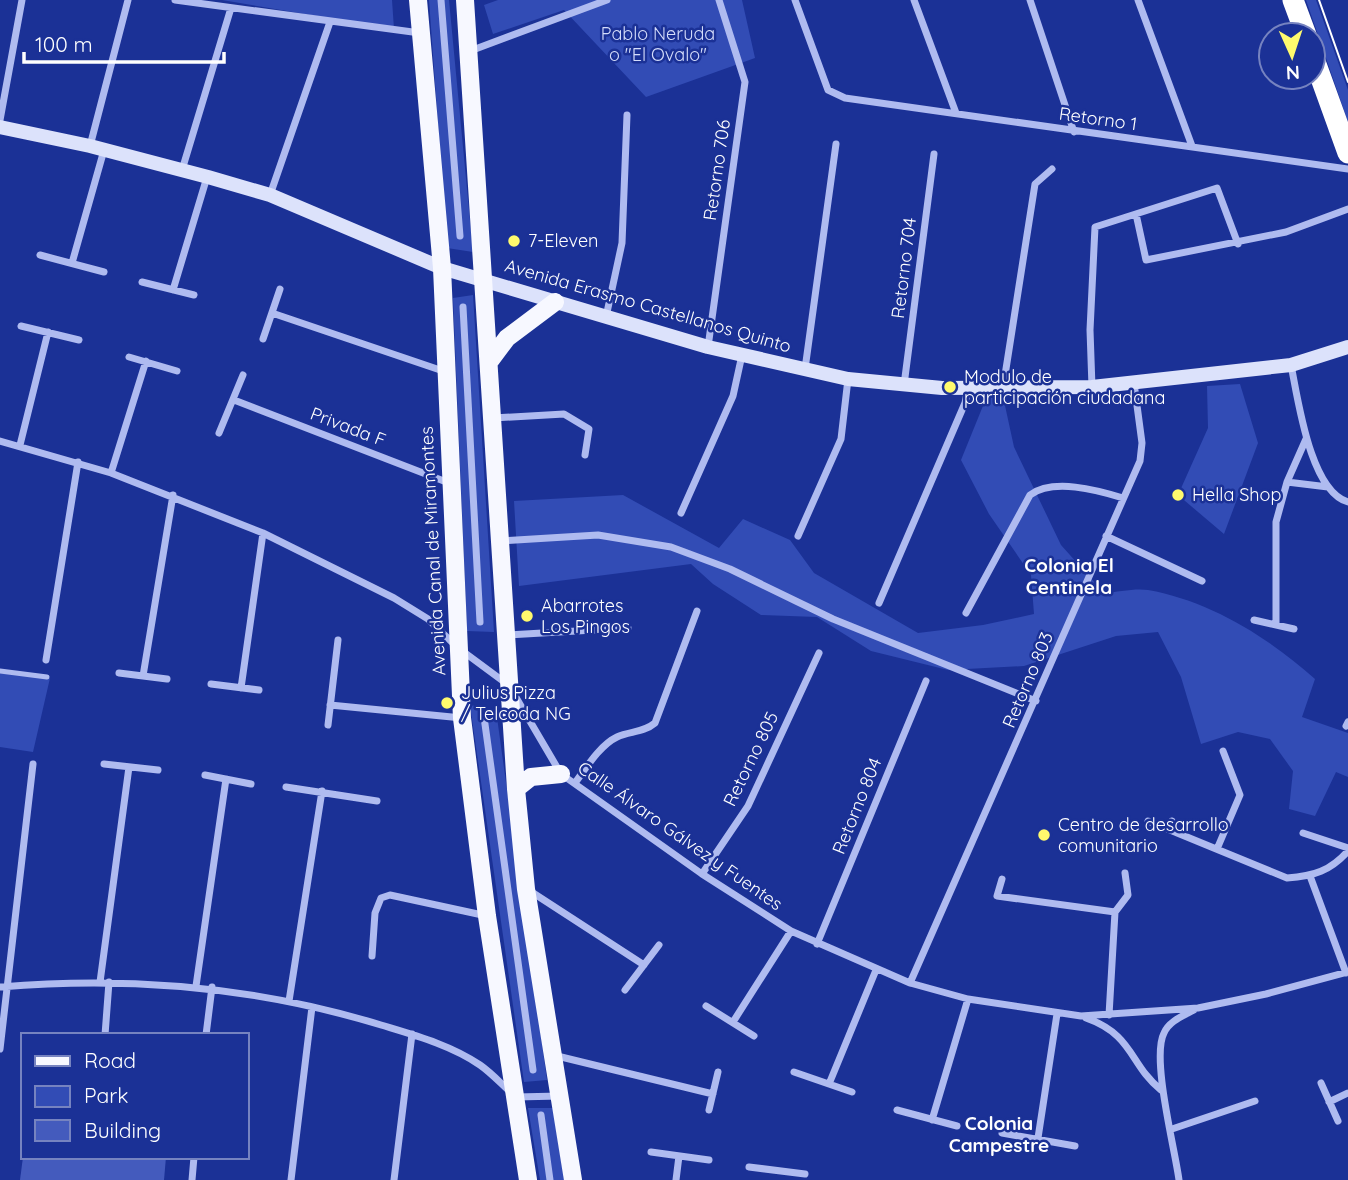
<svg xmlns="http://www.w3.org/2000/svg" width="1348" height="1180" font-family="Quicksand,sans-serif">
<style>
.green{fill:#324cb5}
.building{fill:#445bbd}
.lines{fill:none;stroke-linecap:round;stroke-linejoin:round}
.lane{stroke:#afbbf0;stroke-width:5}
.street{stroke:#afbbf0;stroke-width:7}
.secondary{stroke:#dce2fb;stroke-width:14}
.primary{stroke:#f7f8ff;stroke-width:18}
.highway{stroke:#fff;stroke-width:21}
.tram{stroke:#fff;stroke-width:2}
.poi-dot{fill:#fffa6d;stroke:#1b3196;stroke-width:2.5}
.labels{text-anchor:middle;stroke-width:5;stroke-linejoin:round;paint-order:stroke}
.park-label{font-size:18px;fill:#d5ddfb;stroke:#1b3196}
.street-label{font-size:18px;fill:#fff;stroke:#1b3196}
.poi-label{font-size:18px;fill:#fff;stroke:#1b3196;text-anchor:start}
.neighbourhood-label{font-size:19px;font-weight:bold;fill:#fff;stroke:#1b3196}
</style>
<rect width="100%" height="100%" fill="#1b3196"/>
<!-- green -->
<path class="green" d="M222,0H392L394,29Z
M429,0H449L473,252L447,248Z
M498,0H742L755,58L646,97L564,10L493,34L484,5Z
M1306,0H1316L1348,90V122Z
M473,295L494,632L467,631L453,298Z
M1240,384L1258,443L1224,534L1178,495L1208,428L1207,386Z
M987,396L1004,401L1014,447L1061,545L1104,593C1118,592 1135,588 1148,590C1210,601 1268,637 1315,679L1302,717L1348,733V777L1336,772L1315,816L1289,809L1293,771L1270,739L1238,732L1201,744L1181,677L1158,632L1116,636L1024,666L948,670L871,651L817,617L761,615L713,584L691,564L519,586L514,501L623,495L719,548L743,519L790,540L814,573L918,633L983,625L1034,614L1031,575L989,514L961,460Z
M0,673L50,678L33,752L0,747Z
M470,705L496,710L547,1080L524,1082Z
M528,1108H553L564,1180H540Z"/>
<!-- building -->
<path class="building" d="M23,1157H166L164,1180H20Z"/>
<g class="lines">
<!-- lane -->
<path class="lane" d="M0,671L47,677"/>
<!-- street -->
<path class="street" d="M175,0L420,33
M441,0L460,236
M795,0L828,90L845,98L1348,169
M914,0L956,113
M1030,0L1074,132
M1138,0L1192,146
M470,51L607,0
M0,120L22,0
M90,146L128,0
M182,170L231,8
M270,195L330,22
M1136,214L1146,260L1286,232L1348,209
M40,255L104,272
M72,263L104,150
M142,282L194,295
M173,290L207,177
M463,307L480,622
M272,313L446,372
M606,317L622,243L627,115
M21,326L79,340
M263,339L280,289
M708,347L745,82L719,0
M129,357L177,371
M1291,365C1298,399 1310,491 1348,502
M805,369L836,144
M904,385L934,154
M1092,387L1090,330L1095,227L1217,188L1238,244
M1003,388L1035,184L1052,169
M234,400L449,483
M493,418L564,414L589,429L585,455
M219,433L243,375
M0,441L111,473L263,533L394,598L428,619L457,647L507,684
M20,445L48,332
M111,473L146,361
M1287,482L1328,487
M681,513L733,396L742,355
M798,536L841,439L848,379
M1106,536L1202,581
M501,541L598,535L671,547L730,569L833,619L1036,701
M879,603L965,403L968,388
M966,613L1030,495C1053,478 1097,490 1123,498
M1254,620L1294,629
M1276,625V522L1287,482L1306,439
M506,635L628,628
M46,660L78,462
M119,673L167,679
M143,676L173,495
M211,684L259,690
M241,688L263,533
M514,694L561,774L702,874L791,931L910,983L968,999L1081,1016L1198,1008L1266,994L1348,972
M330,705L462,718
M484,717L533,1070
M328,725L338,640
M1346,726L1348,722
M104,764L158,770
M205,775L251,784
M575,783C586,768 600,745 617,737C630,731 643,733 655,723L697,611
M286,787L377,801
M1148,821L1287,878C1314,876 1330,871 1348,851
M1172,821L1175,832
M1303,833L1348,848
M1217,849L1240,795L1223,751
M702,874L748,806L819,653
M1310,876L1346,973
M1002,879L997,896L1115,912
M530,891L644,965
M817,944L926,681
M372,956L375,913L381,898L390,895L487,916
M100,982L129,767
M910,983L1140,461L1142,443L1134,383
M196,986L226,779
M0,987C129,976 257,987 381,1025C414,1035 451,1045 480,1065C493,1074 504,1087 516,1097L560,1096
M625,990L659,945
M289,1001L322,791
M706,1006L754,1036
M1109,1015L1115,912L1128,895L1125,873
M1086,1018C1134,1035 1129,1064 1161,1090
M733,1022L791,931
M105,1035L109,982
M206,1035L212,987
M0,1049L33,764
M553,1055L713,1094
M794,1072L852,1092
M1321,1083L1338,1121
M829,1084L876,970
M1329,1102L1348,1093
M709,1110L718,1072
M897,1110L957,1126
M541,1115L550,1180
M932,1120L968,999
M1172,1129L1255,1101
M1002,1133L1075,1146
M1038,1138L1057,1014
M651,1152L709,1160
M749,1167L805,1174
M192,1180L194,1157
M291,1180L312,1007
M394,1180L412,1034
M676,1180L679,1156
M1179,1180C1175,1149 1151,1058 1164,1033C1169,1021 1183,1016 1194,1010"/>
<!-- secondary -->
<path class="secondary" d="M0,127L90,146L208,177L270,195L442,268L708,347L848,379L942,388L1092,387L1291,365L1348,347"/>
<!-- primary -->
<path class="primary" d="M418,0L442,268L462,718L487,916L528,1180
M465,0L516,789L526,889L573,1180
M489,362L507,338L555,302
M516,789L531,777L561,774"/>
<!-- highway -->
<path class="highway" d="M1293,0L1306,35
M1313,56L1348,153"/>
<!-- tram -->
<path class="tram" d="M1319,0L1348,82"/>
</g>
<!-- markers -->
<g class="poi-dot">
<circle cx="514" cy="241" r="7"/>
<circle cx="950" cy="387" r="7"/>
<circle cx="1178" cy="495" r="7"/>
<circle cx="527" cy="616" r="7"/>
<circle cx="447" cy="703" r="7"/>
<circle cx="1044" cy="835" r="7"/>
</g>
<g class="labels">
<!-- park labels -->
<g class="park-label">
<text x="658" y="40">Pablo Neruda<tspan x="658" dy="21">o "El Ovalo"</tspan></text>
</g>
<!-- street labels -->
<g class="street-label">
<text transform="translate(1098 119) rotate(8)" y="6">Retorno 1</text>
<text transform="translate(717 170) rotate(-82)" y="6">Retorno 706</text>
<text transform="translate(904 268) rotate(-83)" y="6">Retorno 704</text>
<text transform="translate(648 306) rotate(16)" y="6">Avenida Erasmo Castellanos Quinto</text>
<text transform="translate(348 427) rotate(21)" y="6">Privada F</text>
<text transform="translate(433 551) rotate(-93)" y="6">Avenida Canal de Miramontes</text>
<text transform="translate(1028 680) rotate(-67)" y="6">Retorno 803</text>
<text transform="translate(751 759) rotate(-64)" y="6">Retorno 805</text>
<text transform="translate(857 806) rotate(-68)" y="6">Retorno 804</text>
<text transform="translate(680 836) rotate(35)" y="6">Calle Álvaro Gálvez y Fuentes</text>
</g>
<!-- poi labels -->
<g class="poi-label">
<text x="528" y="247">7-Eleven</text>
<text x="964" y="383">Modulo de<tspan x="964" dy="21">participación ciudadana</tspan></text>
<text x="1192" y="501">Hella Shop</text>
<text x="541" y="612">Abarrotes<tspan x="541" dy="21">Los Pingos</tspan></text>
<text x="461" y="699">Julius Pizza<tspan x="461" dy="21">/ Telcoda NG</tspan></text>
<text x="1058" y="831">Centro de desarrollo<tspan x="1058" dy="21">comunitario</tspan></text>
</g>
<!-- neighbourhood labels -->
<g class="neighbourhood-label">
<text x="1069" y="572">Colonia El<tspan x="1069" dy="22">Centinela</tspan></text>
<text x="999" y="1130">Colonia<tspan x="999" dy="22">Campestre</tspan></text>
</g>
</g>
<!-- legend -->
<rect x="21" y="1033" width="228" height="126" fill="#1b3196" stroke="#7683c0" stroke-width="2"/>
<rect x="35" y="1056" width="35" height="10" fill="#f7f8ff" stroke="#7683c0" stroke-width="2"/>
<text x="84" y="1068" font-size="21" fill="#ffffff">Road</text>
<rect x="35" y="1086" width="35" height="21" fill="#324cb5" stroke="#7683c0" stroke-width="2"/>
<text x="84" y="1103" font-size="21" fill="#ffffff">Park</text>
<rect x="35" y="1120" width="35" height="21" fill="#445bbd" stroke="#7683c0" stroke-width="2"/>
<text x="84" y="1138" font-size="21" fill="#ffffff">Building</text>
<!-- north arrow -->
<g transform="translate(1292 56) rotate(177)"><circle r="33" fill="#1b3196" stroke="#7683c0" stroke-width="2"/>
<path d="M0-5L12 26L0 18L-12 26Z" fill="#fffa6d"/>
<text y="-10" font-size="19" font-weight="bold" text-anchor="middle" fill="#ffffff">N</text>
</g>
<!-- scale -->
<path d="M24 52v10h200v-10" fill="none" stroke="#ffffff" stroke-width="3.5"/>
<text x="35" y="52" font-size="21" fill="#ffffff" stroke="#1b3196" stroke-width="5" paint-order="stroke">100 m</text>
</svg>
